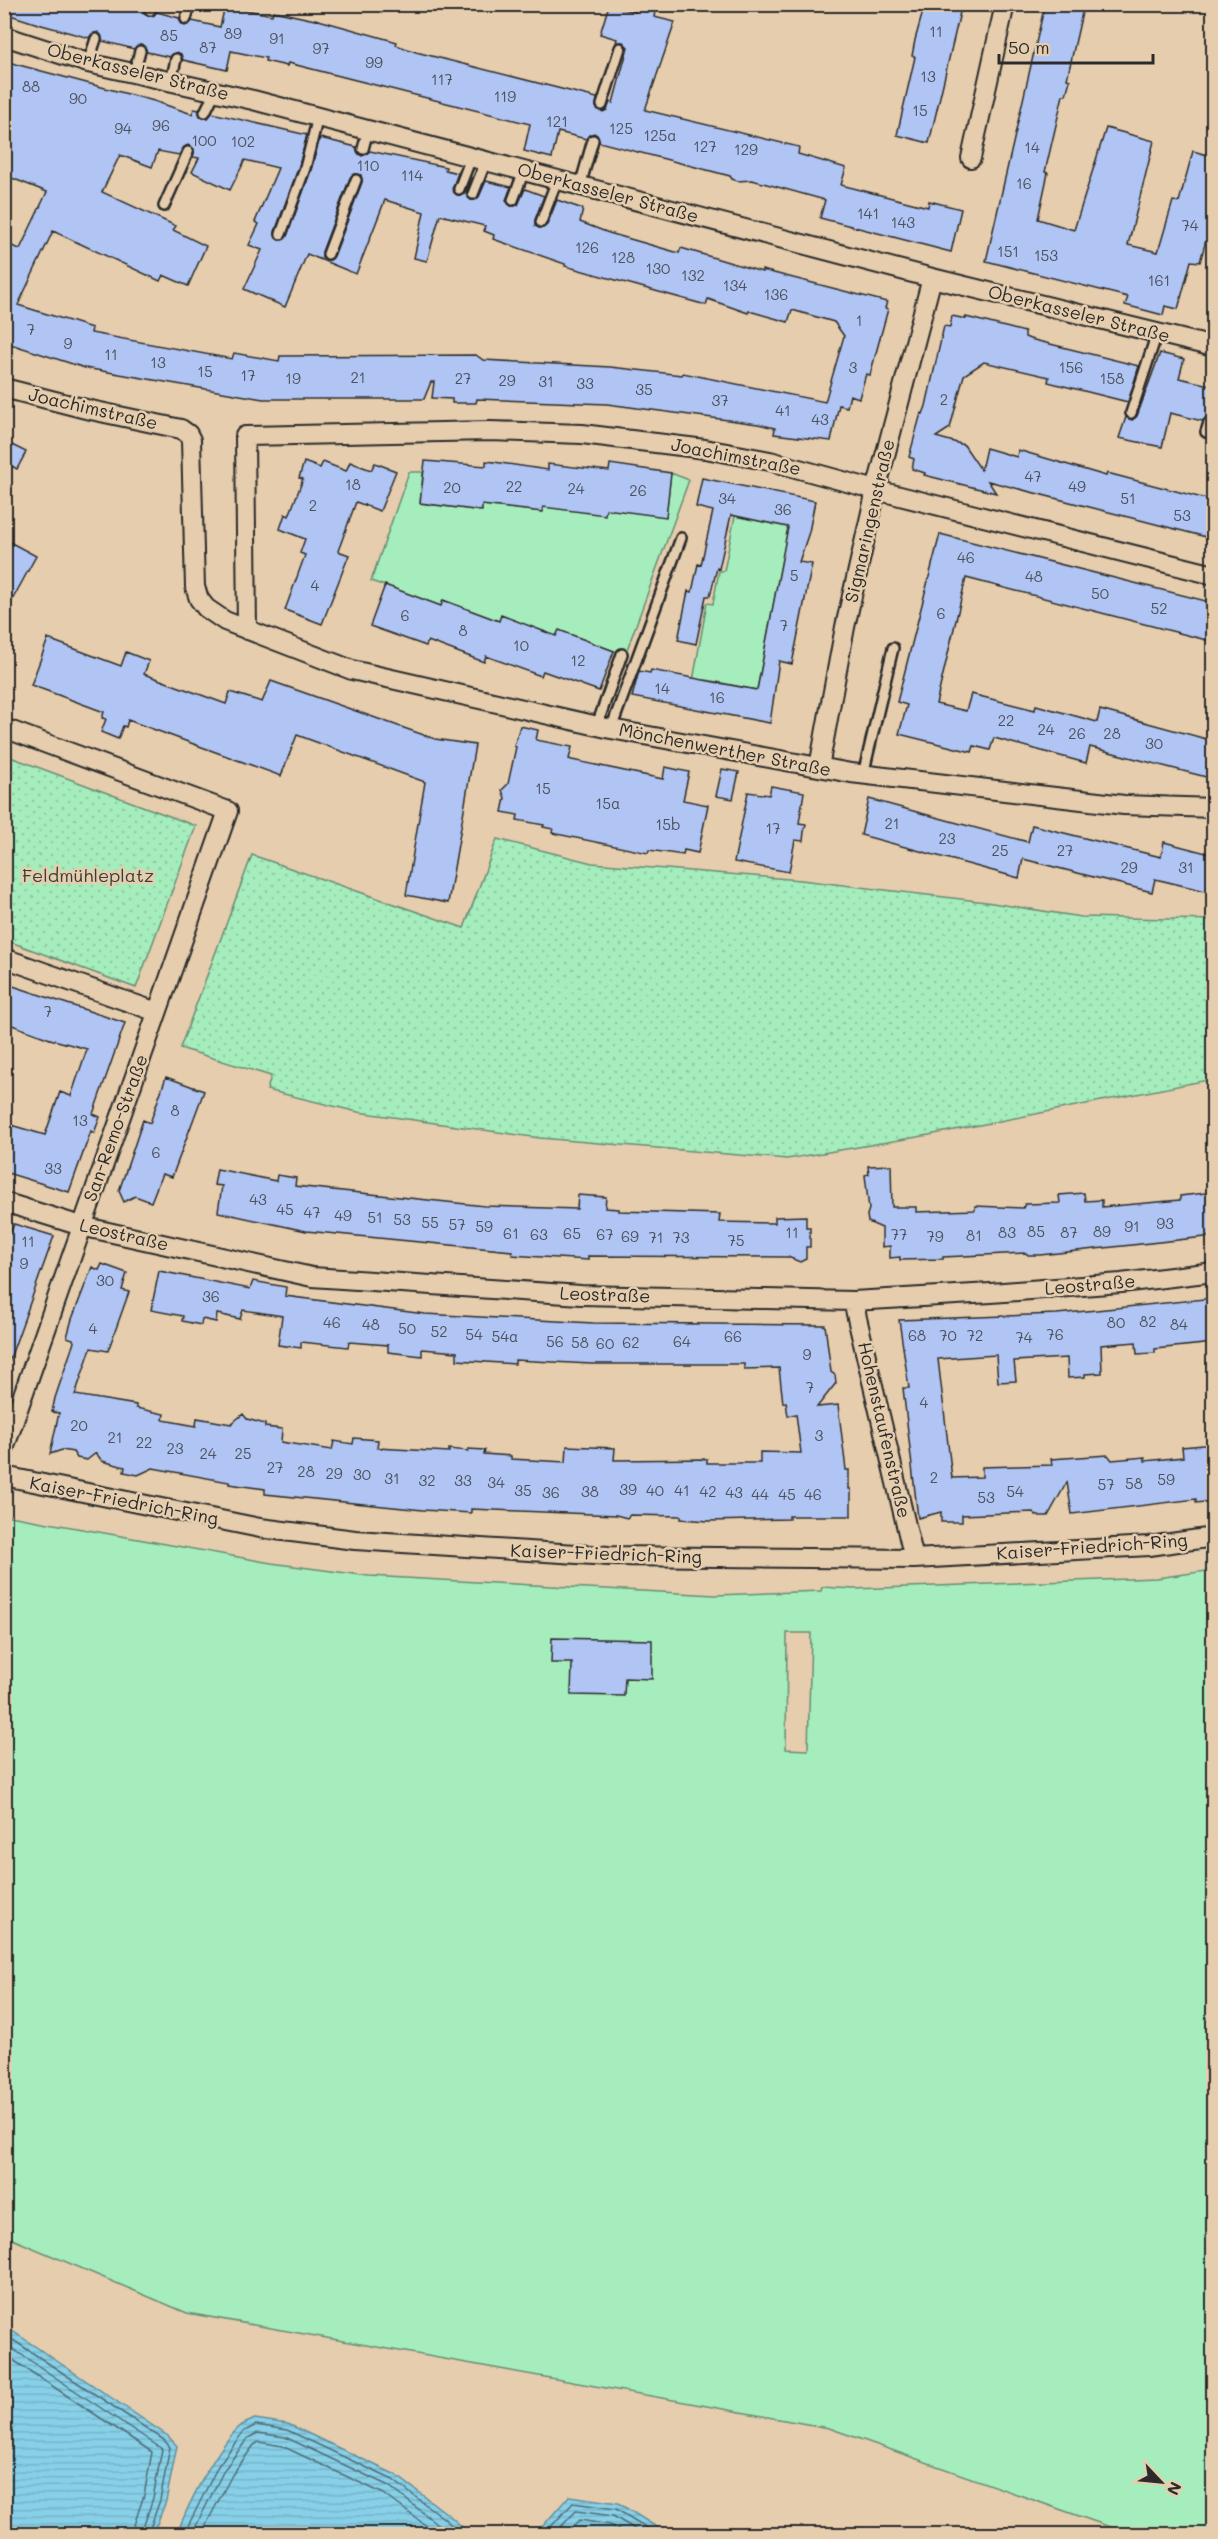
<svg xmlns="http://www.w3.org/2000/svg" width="1218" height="2539" font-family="Mali,sans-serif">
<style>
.green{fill:#a5edbc;stroke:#688c74;stroke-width:1.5;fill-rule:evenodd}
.park{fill:url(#park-dots);stroke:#688c74;stroke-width:1.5}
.water{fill:url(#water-rules);stroke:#628e9c;stroke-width:1.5}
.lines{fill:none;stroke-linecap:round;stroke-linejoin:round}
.shore{stroke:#506d77;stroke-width:1.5}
.building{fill:#b0c5f4;stroke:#2b2b2b;stroke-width:1.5;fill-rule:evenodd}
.service-casing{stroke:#2b2b2b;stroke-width:14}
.minor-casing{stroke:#2b2b2b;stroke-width:22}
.service{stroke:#e5cdad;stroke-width:9}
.minor{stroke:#e5cdad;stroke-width:18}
.labels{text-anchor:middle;stroke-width:5;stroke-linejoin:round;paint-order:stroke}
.number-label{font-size:15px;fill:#4c525d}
.street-label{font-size:18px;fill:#2b2b2b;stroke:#e5cdad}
.park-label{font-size:18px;fill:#373e3a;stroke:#e5cdad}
</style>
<defs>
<pattern id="park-dots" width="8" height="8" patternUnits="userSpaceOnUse" patternTransform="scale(1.5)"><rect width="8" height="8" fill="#a5edbc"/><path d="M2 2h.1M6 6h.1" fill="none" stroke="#8ecba2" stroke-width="1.8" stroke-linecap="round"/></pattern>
<pattern id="water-rules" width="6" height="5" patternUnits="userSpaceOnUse" patternTransform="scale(1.5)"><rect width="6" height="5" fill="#87d0e8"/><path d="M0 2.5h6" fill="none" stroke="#75b3c7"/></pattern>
</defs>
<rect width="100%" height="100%" fill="#e5cdad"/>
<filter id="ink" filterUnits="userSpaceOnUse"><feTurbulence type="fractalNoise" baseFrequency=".0167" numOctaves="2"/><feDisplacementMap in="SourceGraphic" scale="12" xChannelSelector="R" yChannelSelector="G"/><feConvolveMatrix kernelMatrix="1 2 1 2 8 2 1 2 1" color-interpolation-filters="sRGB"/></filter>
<g filter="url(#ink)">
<!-- green -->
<path class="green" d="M409,472H423L420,503L480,511L482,505L542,512L543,507L606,509L666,516L671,473L689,480L625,655L559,631L556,636L501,616L499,621L443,600L441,606L371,581Z
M735,516L791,528L782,559L757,690L707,680L693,681L707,603L713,604L719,571H724Z
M4,1515L271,1563L369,1576L715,1595L821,1591L822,1587L853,1589L1157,1578L1213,1570V2534H1130L829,2428L187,2313L5,2236ZM787,1633H811L808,1750L786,1749Z"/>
<!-- park -->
<path class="park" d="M5,755L196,826L136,988L5,940Z
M497,839L592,863L801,880L986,902L1081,917L1213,920V1079L929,1135L787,1159L540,1138L358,1112L267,1090L271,1076L180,1048L252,855L464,928Z"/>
<!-- water -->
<path class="water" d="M5,2326L168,2436L177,2446L166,2501L153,2534H5Z
M255,2419L288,2424L396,2475L450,2516L470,2534H177C188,2504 215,2451 238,2428C242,2424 249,2422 255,2419Z
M569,2496L618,2503L663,2531L664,2534H536Z"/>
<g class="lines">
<!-- shore -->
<path class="shore" d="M4,2334L164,2440L170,2447L160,2500L148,2534
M4,2343L162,2449L153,2498L141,2534
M4,2354L152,2452L144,2495L131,2534
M184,2534L218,2466L243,2432L256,2425L287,2430L393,2480L446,2520L461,2534
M192,2534L224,2470L248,2438L258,2433L285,2437L389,2486L450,2534
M201,2534L232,2475L254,2445L259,2442L282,2446L384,2494L437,2534
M544,2534L573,2503L616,2509L657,2534
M554,2534L576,2511L613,2516L643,2534
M566,2534L580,2520L610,2525L625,2534"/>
</g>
<!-- building -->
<path class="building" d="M4,4H130L143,8L144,13L148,16H153L157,12L179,18L181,23L185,26L192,21L220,27L225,6L272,15L273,11L315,20V19L397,42L396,45L416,52L597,98L596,107L603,112L607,110L610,102L613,103L628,47L623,42L616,43L617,39L600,34L609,5L635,12L636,4H657L654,17L675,22L645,110L799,147L798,154L846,168L841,185L928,207L929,201L961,209L951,252L820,218L825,200L752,180L738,181L732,179L730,176L599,142L598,136L594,133L589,135L586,139L558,132L552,158L524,151L530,124L288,63L287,66L265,61L266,58L231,51L227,70L183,60L181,54L177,52L170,57L165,56L147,52L145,47L141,44L134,49L102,41L101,35L98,32L92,34L89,38L38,24L4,13Z
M925,4H962L929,143L897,135L915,57L912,56L915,40Z
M1045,4H1084L1067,79L1070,80L1066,95H1063L1045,172L1048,173L1038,219L1074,230L1106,128L1154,141L1128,245L1158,252L1173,201L1179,202L1193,151L1214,157V241L1206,240L1200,262L1191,261L1178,309L1165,306L1163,315L1125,305L1128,297L986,261Z
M4,61L154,101L192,114L194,109L199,110L203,118H208L212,113L307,135L299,166L275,232L276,238L279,240L287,236L311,170L320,138L356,147L358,153L362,156L370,151L446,167L445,170L458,173L452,189L457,195L464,194L472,177L466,194L471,200L479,197L486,181L511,187L506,200L511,206L518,205L525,189L544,196L535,220V226L539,228L547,225L557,200L583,209L580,222L609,233L679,253L681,248L762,272V270L887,302L885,308L888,309L870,375L866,374L859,398L850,395L847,407L839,405L831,441L774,434L775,428L758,424L607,404L477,399L476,403H452V399L432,398L434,382H431L424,399H263L85,368L4,342V243L20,249L47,192L4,175ZM188,145L194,149L193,157L199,158L192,172L230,190L245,160L278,168L255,222L259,224L249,245L262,250L244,289L285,307L307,254L356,274L385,200L424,212L414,258L427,261L440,215L485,226L484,231L494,235L493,239L565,264V266L706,305L708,299L748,313L749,311L788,322L792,310L834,322L844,336L825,402L683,373L682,375L610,367L483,360L476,355L280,356L279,361L234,353L232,359L91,333L92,328L18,305L53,231L160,281L163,275L188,286L206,246L173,230L176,226L102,192L120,155L152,167L158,151L179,155L184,147ZM354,174L361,175L362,182L334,256L326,260L322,258V252L350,178Z
M952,316L966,319V317L1025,332V337L1030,339L1139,366L1128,402L1048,382L1049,377L984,362L964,375L950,428L936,437L964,445L981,470L986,448L1017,457L1018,450L1106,476L1107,473L1214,501V539L988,481L996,493L924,475L925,473L912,469L914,459L909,457L921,413L923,414L926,406L944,326L950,327Z
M1160,353L1184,359L1179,378L1214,386V418L1207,417L1202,421L1170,413L1162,447L1119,438L1126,417L1132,420L1137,416Z
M4,441L26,452L17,469L4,462Z
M425,461L486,466V461L494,462L548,470V464L609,471L610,464L671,473L666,517L606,509L605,515L543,507V512L482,505V511L420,503Z
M304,462L320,468L323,462L346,471L350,462L371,470L375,463L396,471L380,511L356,502L338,551L349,555L322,624L285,610L305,555L300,553L305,539L280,529L285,514L289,516L303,479L299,478Z
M702,478L815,501L809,532L799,562L812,564L792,664L779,661L770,723L632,697L639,671L650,673L651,670L757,690L788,527L731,515L719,569L717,568L710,596H706L696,644L678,640L688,591L692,592L698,564L701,565L713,511L696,507Z
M940,534L1214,603V642L966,578L936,704L966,711L971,694L1035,710L1036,705L1097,722L1100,710L1214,741V779L1090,747L1086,763L994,738L990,750L974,746L972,752L899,734L907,705L897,702Z
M4,539L36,556L4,615Z
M385,585L441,606L443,600L499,621L501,615L556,636L559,630L614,651L599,691L543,671L541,676L486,656L484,662L428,641L426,646L370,626Z
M48,639L121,666L126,652L149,661L144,674L226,704L230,692L262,702L271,681L435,739L475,745L448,903L406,895L425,782L297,735L281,776L128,720L126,727L123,726L118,739L101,732L106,719L102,718L104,712L31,685Z
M520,726L538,730L536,740L572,747L569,759L572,760L663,779L665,767L689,772L683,800L708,805L698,853L684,850L683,855L649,850L648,853L552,833L553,829L543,827L544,825L517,820L518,815L502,812L505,798L502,790L508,784L516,747L514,746Z
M722,769L739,772L733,799L716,796Z
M771,786L804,792L799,823L806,824L804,832L803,841L795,840L789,872L734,862L748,792L769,795Z
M869,799L1028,842L1032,825L1161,857L1164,842L1214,855V893L1155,879L1152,892L1023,859L1019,878L861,835Z
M4,983L125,1023L93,1114L100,1117L94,1133L91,1131L69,1192L4,1172V1123L45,1135L60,1092L71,1096L87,1049L50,1039L4,1022Z
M166,1077L204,1091L172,1177L162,1174L151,1202L135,1196L124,1202L119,1191L143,1120L150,1123Z
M891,1165L892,1207H916V1212L975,1210V1206L1023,1208L1025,1204L1060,1203L1059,1195L1084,1193L1085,1201L1102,1200V1207L1180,1200V1196L1214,1192V1236L1040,1255H1028L1026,1253L943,1257V1259L900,1260V1257L890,1258V1246L882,1247V1228L868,1222L867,1215L869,1209L865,1175L869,1174L868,1166Z
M217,1169L276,1181L277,1175L296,1178L295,1186L485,1206L577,1209L578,1195L606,1197L605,1208L619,1209V1211L720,1214L719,1222L775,1223V1217L806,1216V1227H810V1247H806V1259L800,1262L788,1257L588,1256V1260L526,1256L512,1255V1251L306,1231L218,1212L222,1186L214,1185Z
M14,1224L54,1236L7,1367H4V1232L10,1234Z
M102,1264L127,1273L122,1290L129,1292L108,1351L91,1348L75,1395L136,1405V1408L164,1414L163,1420L196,1426L197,1418L231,1424L243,1414L247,1419L265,1424V1427L282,1429L281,1442L332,1450L334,1441L353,1444L354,1438L378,1440L377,1448L449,1452V1449L468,1451V1449L485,1450L484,1454L511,1456V1459L566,1462L567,1446L615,1448L614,1460L707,1459V1463H760V1452L801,1453L796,1414L788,1416L786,1402L783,1403L779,1368L744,1369V1364H591L515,1360V1364L457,1360V1352L422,1349V1356L388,1352V1345L349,1342L348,1347L301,1342V1348L278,1345L282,1316L243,1310L240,1319L217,1314L216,1322L202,1319L201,1325L182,1321L183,1316L151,1310L159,1271L250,1289L253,1281L286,1287L285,1296L425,1314L593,1323L825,1325L831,1372L835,1375L836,1383L817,1407L838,1405L846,1470H849V1489H851V1516H789V1519L709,1521L681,1519V1516L630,1515L627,1518L616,1515L471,1509V1513L423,1510L265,1494V1489L229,1484V1482L153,1468L138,1475L124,1472L125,1467L102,1461L96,1453L87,1460L77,1458L73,1452L62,1450L50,1454L59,1413L52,1412L55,1398L74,1342L73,1339L67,1337L72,1319L92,1267L99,1270Z
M1214,1298V1343L1155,1349V1353L1137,1354L1136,1342L1101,1345L1102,1373L1085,1374V1377L1068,1378L1067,1358L1014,1361L1016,1381L998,1382L996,1355L938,1359L952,1478L982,1477V1467L1052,1465L1051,1459L1108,1455L1112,1460L1145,1457V1461L1183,1457L1182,1447L1214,1444V1501L1196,1503V1499L1072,1514L1067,1482L1048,1516H1037L1033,1512L962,1515V1522H941V1512L918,1518L903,1388H909L899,1320L1057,1314Z
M552,1638L652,1640V1679L625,1678L624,1696L571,1695L572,1663H551Z"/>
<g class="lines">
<defs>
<path id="service" d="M150,10L151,4
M186,19L190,4
M88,63L96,39
M134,73L140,51
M171,82L176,59
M602,105L620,48
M205,112L215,92
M363,149L368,130
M580,186L593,140
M459,189L471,158
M473,194L486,161
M513,200L524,171
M164,206L188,152
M541,222L557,180
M281,234L305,168L318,117
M328,254L356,180
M1131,413L1157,333
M1206,432L1209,423
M597,725L622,654
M611,729L681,538
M863,775L893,648"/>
<path id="minor" d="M4,36L88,63L253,100L932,278L1214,347
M971,158L1005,4
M4,388L86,409L181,429L188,434L191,440L195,587L199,599L206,608L225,621L352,670L611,729L851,773L1124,805L1214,808
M247,630L245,436L490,431L582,434L705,449L770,461L876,490L1214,575
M4,728L228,811L4,1449
M819,767L845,627L876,490L932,278
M4,958L157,1012
M4,1202L81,1226L312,1277L581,1295L853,1301L991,1293L1121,1283L1214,1272
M853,1301L914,1559
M4,1476L260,1528L355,1540L609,1556L914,1559L1149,1546L1214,1537"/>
</defs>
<!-- service casing -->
<use href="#service" class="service-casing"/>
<!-- minor casing -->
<use href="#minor" class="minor-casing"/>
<!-- service -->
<use href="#service" class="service"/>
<!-- minor -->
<use href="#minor" class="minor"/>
</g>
</g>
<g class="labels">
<!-- number labels -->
<g class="number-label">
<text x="936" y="37">11</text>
<text x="233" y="39">89</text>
<text x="169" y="41">85</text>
<text x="277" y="44">91</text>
<text x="208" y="53">87</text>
<text x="321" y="54">97</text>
<text x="374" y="68">99</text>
<text x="928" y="82">13</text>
<text x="442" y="85">117</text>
<text x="31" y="92">88</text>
<text x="505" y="102">119</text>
<text x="78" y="104">90</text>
<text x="920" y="116">15</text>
<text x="557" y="127">121</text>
<text x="161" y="131">96</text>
<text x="123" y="134">94</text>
<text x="621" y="134">125</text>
<text x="660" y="141">125a</text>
<text x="204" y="146">100</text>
<text x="243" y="147">102</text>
<text x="705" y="152">127</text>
<text x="1032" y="153">14</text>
<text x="746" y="155">129</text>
<text x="368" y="171">110</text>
<text x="412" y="181">114</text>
<text x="1024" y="189">16</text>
<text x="868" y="219">141</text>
<text x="903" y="228">143</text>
<text x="1190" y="231">74</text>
<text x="587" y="253">126</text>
<text x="1008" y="257">151</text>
<text x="1046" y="261">153</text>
<text x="623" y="263">128</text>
<text x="658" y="274">130</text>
<text x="693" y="281">132</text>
<text x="1159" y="286">161</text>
<text x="735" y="291">134</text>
<text x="776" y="300">136</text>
<text x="859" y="326">1</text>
<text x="31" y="335">7</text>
<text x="68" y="349">9</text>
<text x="111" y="360">11</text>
<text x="158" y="368">13</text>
<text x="853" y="373">3</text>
<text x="1071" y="373">156</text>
<text x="205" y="377">15</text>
<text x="248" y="381">17</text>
<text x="358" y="383">21</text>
<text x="293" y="384">19</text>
<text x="463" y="384">27</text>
<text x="1112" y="384">158</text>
<text x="507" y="386">29</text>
<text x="546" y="387">31</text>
<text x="585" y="389">33</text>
<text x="644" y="395">35</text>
<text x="944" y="405">2</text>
<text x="720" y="406">37</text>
<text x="783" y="416">41</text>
<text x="820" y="425">43</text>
<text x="1033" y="482">47</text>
<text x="353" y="490">18</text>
<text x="514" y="492">22</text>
<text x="1077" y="492">49</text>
<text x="452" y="493">20</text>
<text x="576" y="494">24</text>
<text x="638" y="496">26</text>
<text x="727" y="504">34</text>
<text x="1128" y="504">51</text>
<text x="313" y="511">2</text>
<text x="783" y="515">36</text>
<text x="1182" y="521">53</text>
<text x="966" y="563">46</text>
<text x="794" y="581">5</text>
<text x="1034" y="582">48</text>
<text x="315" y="591">4</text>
<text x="1100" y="599">50</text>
<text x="1159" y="614">52</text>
<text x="941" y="619">6</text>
<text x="405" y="621">6</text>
<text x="784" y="631">7</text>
<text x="463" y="636">8</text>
<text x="521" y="651">10</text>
<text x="578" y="666">12</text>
<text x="662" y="694">14</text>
<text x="717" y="703">16</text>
<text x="1006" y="726">22</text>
<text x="1046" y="735">24</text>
<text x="1077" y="739">26</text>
<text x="1112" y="739">28</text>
<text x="1154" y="749">30</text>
<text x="543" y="794">15</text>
<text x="608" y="809">15a</text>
<text x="892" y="829">21</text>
<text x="668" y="830">15b</text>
<text x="773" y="834">17</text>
<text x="947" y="844">23</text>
<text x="1000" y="856">25</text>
<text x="1065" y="856">27</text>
<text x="1129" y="873">29</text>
<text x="1186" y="873">31</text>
<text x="48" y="1017">7</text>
<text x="175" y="1116">8</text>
<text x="80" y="1126">13</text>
<text x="156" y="1158">6</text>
<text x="53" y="1174">33</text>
<text x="258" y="1205">43</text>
<text x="285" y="1215">45</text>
<text x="312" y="1218">47</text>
<text x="343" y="1221">49</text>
<text x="375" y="1223">51</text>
<text x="402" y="1225">53</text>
<text x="430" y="1228">55</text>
<text x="1165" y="1229">93</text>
<text x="457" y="1230">57</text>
<text x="484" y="1232">59</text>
<text x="1132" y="1232">91</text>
<text x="1036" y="1237">85</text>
<text x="1102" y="1237">89</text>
<text x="792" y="1238">11</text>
<text x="1007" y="1238">83</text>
<text x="1069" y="1238">87</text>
<text x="511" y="1239">61</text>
<text x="572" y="1239">65</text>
<text x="539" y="1240">63</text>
<text x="605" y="1240">67</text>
<text x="899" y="1240">77</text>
<text x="974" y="1241">81</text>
<text x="630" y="1242">69</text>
<text x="935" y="1242">79</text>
<text x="656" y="1243">71</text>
<text x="681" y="1243">73</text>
<text x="736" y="1246">75</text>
<text x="28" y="1247">11</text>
<text x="24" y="1269">9</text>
<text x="105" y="1286">30</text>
<text x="211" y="1302">36</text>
<text x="1148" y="1327">82</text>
<text x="332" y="1328">46</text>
<text x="1116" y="1328">80</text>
<text x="371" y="1330">48</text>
<text x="1179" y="1330">84</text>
<text x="93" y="1334">4</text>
<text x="407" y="1334">50</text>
<text x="439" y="1337">52</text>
<text x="474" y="1340">54</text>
<text x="1055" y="1340">76</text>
<text x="917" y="1341">68</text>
<text x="948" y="1341">70</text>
<text x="975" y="1341">72</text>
<text x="505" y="1342">54a</text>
<text x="733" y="1342">66</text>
<text x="1024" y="1343">74</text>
<text x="555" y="1347">56</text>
<text x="682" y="1347">64</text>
<text x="580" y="1348">58</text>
<text x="631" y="1348">62</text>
<text x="605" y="1349">60</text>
<text x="807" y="1360">9</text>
<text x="810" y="1393">7</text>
<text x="924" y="1408">4</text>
<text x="79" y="1431">20</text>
<text x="819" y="1441">3</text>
<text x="115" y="1443">21</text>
<text x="144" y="1448">22</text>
<text x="175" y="1454">23</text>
<text x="208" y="1459">24</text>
<text x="243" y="1459">25</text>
<text x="275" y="1473">27</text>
<text x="306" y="1477">28</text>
<text x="334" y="1479">29</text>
<text x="362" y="1480">30</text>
<text x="934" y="1483">2</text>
<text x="392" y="1484">31</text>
<text x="1166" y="1485">59</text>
<text x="427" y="1486">32</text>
<text x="463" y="1486">33</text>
<text x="496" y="1488">34</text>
<text x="1134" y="1489">58</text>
<text x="1106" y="1490">57</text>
<text x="628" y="1495">39</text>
<text x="523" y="1496">35</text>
<text x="655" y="1496">40</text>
<text x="682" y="1496">41</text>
<text x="590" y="1497">38</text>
<text x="708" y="1497">42</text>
<text x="1015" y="1497">54</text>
<text x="551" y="1498">36</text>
<text x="734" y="1498">43</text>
<text x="760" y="1500">44</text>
<text x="787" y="1500">45</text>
<text x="813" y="1500">46</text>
<text x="986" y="1503">53</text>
</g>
<!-- street labels -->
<g class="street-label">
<text transform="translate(138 72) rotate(14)" y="6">Oberkasseler Straße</text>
<text transform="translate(608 193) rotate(15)" y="6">Oberkasseler Straße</text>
<text transform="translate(1079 314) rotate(14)" y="6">Oberkasseler Straße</text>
<text transform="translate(93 409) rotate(13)" y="6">Joachimstraße</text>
<text transform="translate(736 457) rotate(11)" y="6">Joachimstraße</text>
<text transform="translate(870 521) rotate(-77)" y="6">Sigmaringenstraße</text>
<text transform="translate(725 750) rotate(11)" y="6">Mönchenwerther Straße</text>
<text transform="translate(116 1128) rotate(-70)" y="6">San-Remo-Straße</text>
<text transform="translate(124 1235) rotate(13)" y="6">Leostraße</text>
<text transform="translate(1090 1285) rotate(-5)" y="6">Leostraße</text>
<text transform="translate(605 1295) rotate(2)" y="6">Leostraße</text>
<text transform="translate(884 1430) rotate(77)" y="6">Hohenstaufenstraße</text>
<text transform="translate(124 1501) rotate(11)" y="6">Kaiser-Friedrich-Ring</text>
<text transform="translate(1092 1547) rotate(-4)" y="6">Kaiser-Friedrich-Ring</text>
<text transform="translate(606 1554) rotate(2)" y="6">Kaiser-Friedrich-Ring</text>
</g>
<!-- park labels -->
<g class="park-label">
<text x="88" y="882">Feldmühleplatz</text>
</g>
</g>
<!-- margin -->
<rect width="1218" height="2539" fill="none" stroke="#e5cdad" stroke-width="24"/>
<rect x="12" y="12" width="1194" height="2515" fill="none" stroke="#2b2b2b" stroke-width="2" filter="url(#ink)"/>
<!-- north arrow -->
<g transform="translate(1161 2482) rotate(116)" stroke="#e5cdad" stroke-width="4.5" paint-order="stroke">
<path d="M0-4.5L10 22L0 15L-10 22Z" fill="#2b2b2b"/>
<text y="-9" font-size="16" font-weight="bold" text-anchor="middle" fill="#2b2b2b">N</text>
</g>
<!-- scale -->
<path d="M999 54v9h154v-9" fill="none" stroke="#2b2b2b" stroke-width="3"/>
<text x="1008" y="54" font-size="18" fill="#2b2b2b" stroke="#e5cdad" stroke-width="4.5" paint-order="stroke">50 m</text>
</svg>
